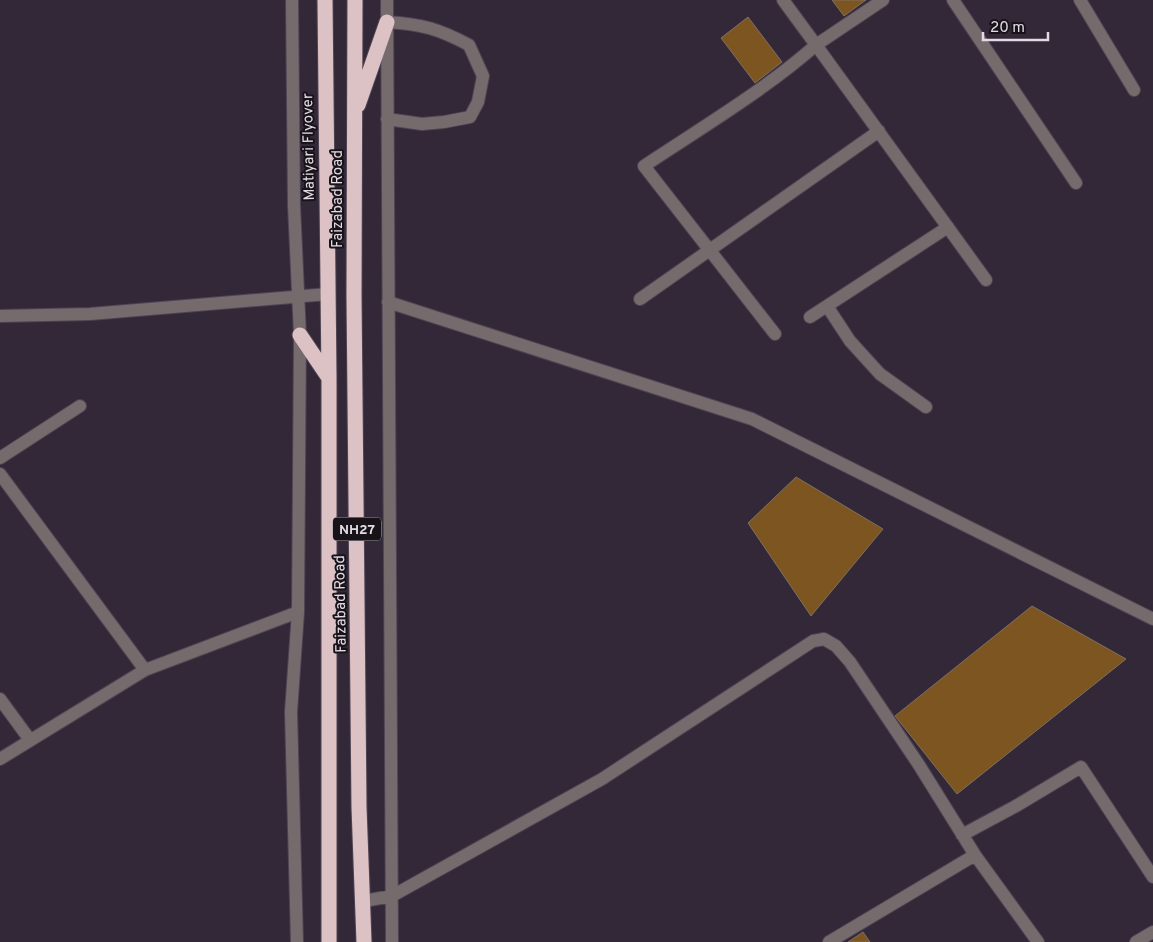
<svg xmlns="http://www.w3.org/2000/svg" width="1153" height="942" font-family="Overpass,sans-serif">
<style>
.building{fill:#7d5520;stroke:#7f7060}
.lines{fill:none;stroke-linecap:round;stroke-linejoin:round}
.minor-casing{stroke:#4f4453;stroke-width:14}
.highway-casing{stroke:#4f4453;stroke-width:17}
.minor{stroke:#766b6c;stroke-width:12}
.highway{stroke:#dcc1c5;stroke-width:15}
.labels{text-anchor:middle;stroke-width:4;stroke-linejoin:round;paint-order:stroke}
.shield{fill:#181319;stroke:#a59ea7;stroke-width:1}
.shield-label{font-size:14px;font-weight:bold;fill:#e2dae4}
.street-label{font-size:15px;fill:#e2dae4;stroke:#181319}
</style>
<rect width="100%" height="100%" fill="#332837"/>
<!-- building -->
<path class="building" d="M832,0H866L844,16Z
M748,17L782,62L755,83L721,38Z
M796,477L883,529L811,616L748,523Z
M1032,606L1126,659L957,794L895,716Z
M863,932L870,942H848Z"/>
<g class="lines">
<defs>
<path id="minor" d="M292,0L294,205L300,335L298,612L291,712L297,942
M387,0L392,942
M883,0L816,45L986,280
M953,0L1076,183
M1080,0L1134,90
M387,22C422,24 439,29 469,45L483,76L478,102L470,117L444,122L422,124L387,119
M640,299L879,131
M388,302L752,419L1153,619
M827,306L850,341L880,374L926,407
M0,316L90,314L328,294
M810,317L948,227
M775,334L644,166C701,128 765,90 816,45L783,0
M0,458L80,406
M0,474L145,670
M0,699L30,740
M0,759L145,670L298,612
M962,835L1016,806L1081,767L1153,877
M364,901L392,896L602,779L813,641L824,639L836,646L850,662L919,765L975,855L1038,942
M829,942L975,855
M1136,942L1153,932"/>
<path id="highway" d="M325,0L329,378V942
M355,0L354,295L359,807L364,942
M358,105L387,22
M300,335L329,378"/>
</defs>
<!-- minor casing -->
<use href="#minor" class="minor-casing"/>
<!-- highway casing -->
<use href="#highway" class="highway-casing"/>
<!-- minor -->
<use href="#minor" class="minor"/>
<!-- highway -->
<use href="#highway" class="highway"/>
</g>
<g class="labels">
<!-- shield labels -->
<rect class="shield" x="333" y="517.5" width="48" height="23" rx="4"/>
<g class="shield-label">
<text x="357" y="534">NH27</text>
</g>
<!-- street labels -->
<g class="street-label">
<text transform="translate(308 147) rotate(-91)" y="5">Matiyari Flyover</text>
<text transform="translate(337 199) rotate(-90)" y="5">Faizabad Road</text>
<text transform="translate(340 604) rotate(-91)" y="5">Faizabad Road</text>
</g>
</g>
<!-- scale -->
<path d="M983 32v8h65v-8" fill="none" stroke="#e2dae4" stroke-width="2.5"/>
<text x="990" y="32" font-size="15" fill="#e2dae4" stroke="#181319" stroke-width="4" paint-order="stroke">20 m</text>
</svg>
